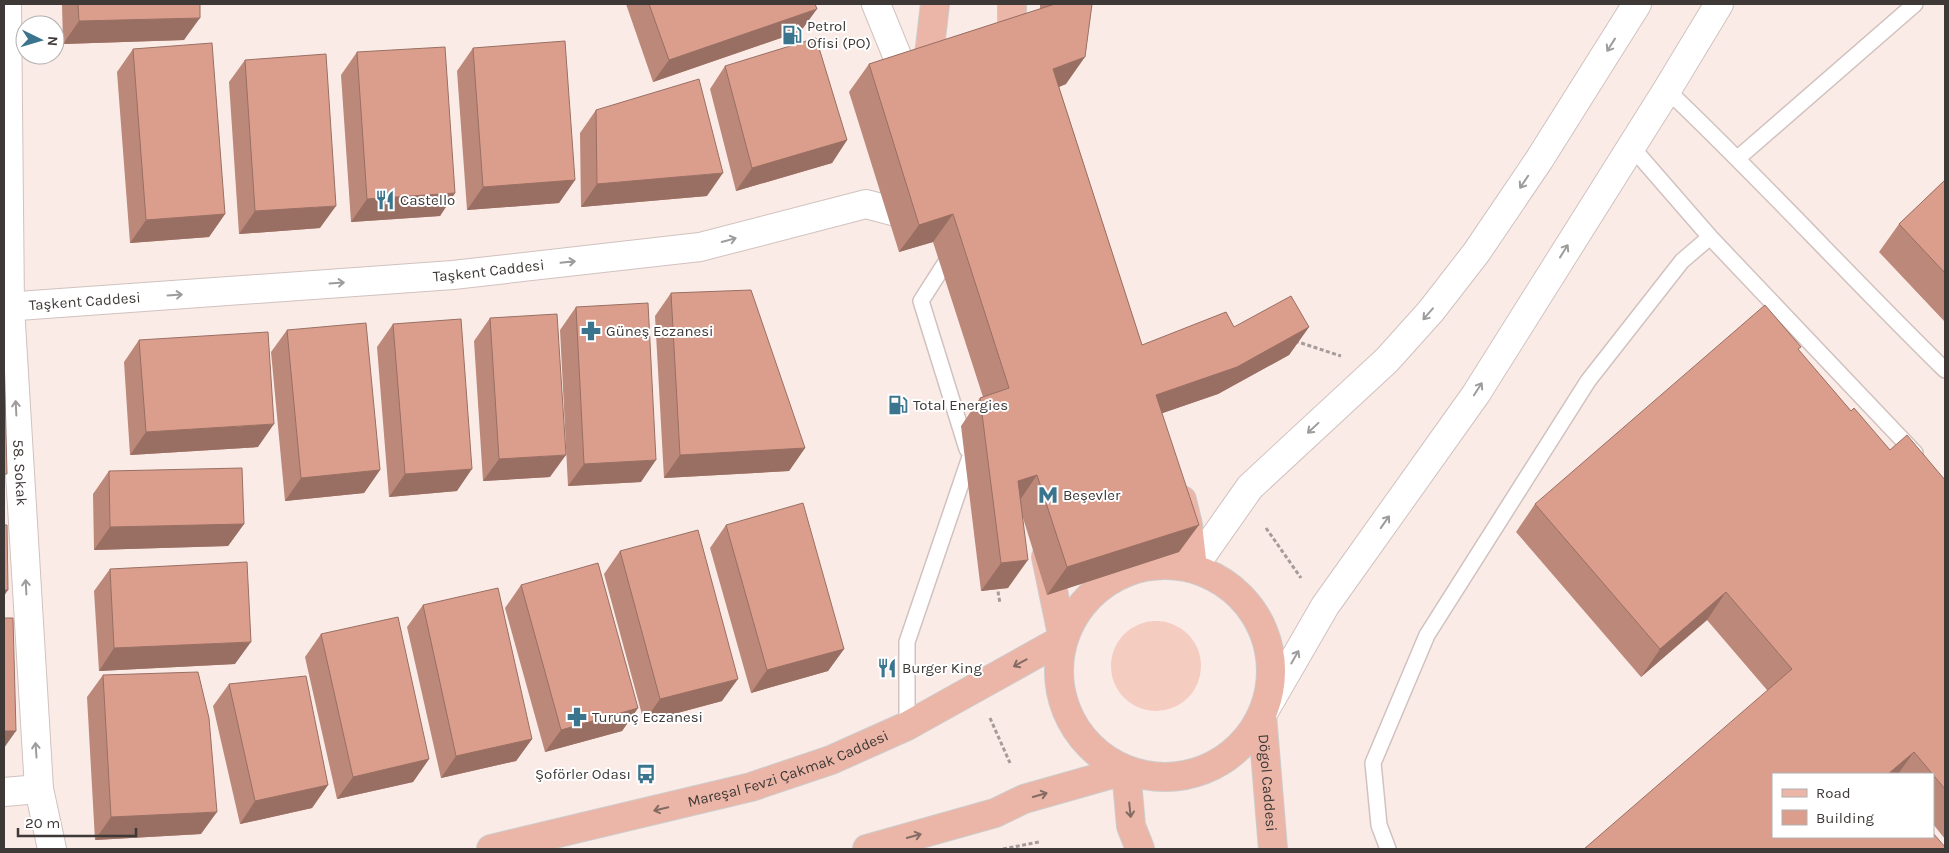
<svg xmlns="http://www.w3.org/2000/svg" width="1949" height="853" font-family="Karla,sans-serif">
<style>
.green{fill:#f5ccc0}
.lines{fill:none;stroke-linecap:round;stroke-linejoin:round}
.service-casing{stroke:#d1c2bf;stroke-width:18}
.minor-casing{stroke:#d1c2bf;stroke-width:30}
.tertiary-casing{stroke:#d1c2bf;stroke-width:30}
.secondary-casing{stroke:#d1c2bf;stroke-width:30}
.primary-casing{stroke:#cdcccb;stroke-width:30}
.path{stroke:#a59b98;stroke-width:3;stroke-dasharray:4 2.5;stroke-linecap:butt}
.service{stroke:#fff;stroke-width:15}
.minor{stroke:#fff;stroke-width:28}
.tertiary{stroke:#fff;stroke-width:28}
.secondary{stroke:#fff;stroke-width:28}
.primary{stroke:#ebb5a7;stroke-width:28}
.wall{fill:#bc8879}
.shaded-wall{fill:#996f63}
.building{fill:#db9e8d;stroke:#996f63}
.oneway{stroke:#9e9c9b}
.oneway2{stroke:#836b64}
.labels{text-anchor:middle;stroke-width:4;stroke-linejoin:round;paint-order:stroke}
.poi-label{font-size:15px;fill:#3e3937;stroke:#fff;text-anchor:start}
.street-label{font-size:15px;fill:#3e3937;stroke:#fff}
</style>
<rect width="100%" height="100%" fill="#faebe7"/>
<!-- green -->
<path class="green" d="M1111 666a45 45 0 1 1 90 0a45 45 0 1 1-90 0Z"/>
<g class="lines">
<defs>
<path id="service" d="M1667,90C1763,181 1851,278 1945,370
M1630,145L1710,237L1915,453
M1738,158L1915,4
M953,251L921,301L967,449
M907,726V642L970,457L978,453
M1388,849L1379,825L1373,763L1427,635L1588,381L1682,261L1710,237"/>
<g id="minor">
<path id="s1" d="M7,4L10,307L39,789L52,849"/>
<path d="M4,792L39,789"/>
</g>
<g id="tertiary">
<path d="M876,4L911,90"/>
<path id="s2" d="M4,307L453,275L700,247L866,204L922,219"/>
</g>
<path id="secondary" d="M1193,568L1250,487L1387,360L1431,311L1476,253L1539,160L1637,4
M1262,715L1325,606L1476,394L1667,90L1719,4"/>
<g id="primary">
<path d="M1012,55V4"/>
<path d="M926,81L935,4"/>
<path d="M1182,500L1188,525L1193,568"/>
<path d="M1046,557L1063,639"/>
<circle cx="1165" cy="671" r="106"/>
<path id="s3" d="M1262,715L1273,849"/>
<path d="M1126,770L1131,826L1140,849"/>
<path id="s4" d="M491,849L751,787L831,760L907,726L1063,639"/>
<path d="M867,849L995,813L1024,799L1126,770"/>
</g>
</defs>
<!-- service casing -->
<use href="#service" class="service-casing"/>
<!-- minor casing -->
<use href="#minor" class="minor-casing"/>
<!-- tertiary casing -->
<use href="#tertiary" class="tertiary-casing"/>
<!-- secondary casing -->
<use href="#secondary" class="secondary-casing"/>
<!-- primary casing -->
<use href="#primary" class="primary-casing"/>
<!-- path -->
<path class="path" d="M1295,341L1341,356
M1266,528L1301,578
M997,585L1000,604
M990,718L1010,763
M1003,849L1039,842"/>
<!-- service -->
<use href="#service" class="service"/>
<!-- minor -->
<use href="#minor" class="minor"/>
<!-- tertiary -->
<use href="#tertiary" class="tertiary"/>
<!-- secondary -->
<use href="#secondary" class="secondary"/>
<!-- primary -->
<use href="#primary" class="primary"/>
</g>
<!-- wall -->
<path class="wall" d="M62,4H200L184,40L63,44Z
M626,4H815L801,31L653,82Z
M1040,4H1092L1066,84L1059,87L1142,345L1234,327H1309L1289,355L1218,394L1162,413L1179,552L1047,595L1023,518L1008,588L981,591L961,426L980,398L983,397L933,242L899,252L849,92L869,64L1040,9Z
M473,48L575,180L559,203L467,210L457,71Z
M133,49L225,214L209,237L130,243L117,72Z
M357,52L455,193L440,216L351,222L341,75Z
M245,60L320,228L239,234L229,82Z
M725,66L847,140L832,163L736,191L710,89Z
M596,110L707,196L581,207L580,133Z
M1945,180V322L1879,252L1899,224Z
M671,293L805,448L789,471L664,478L655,316Z
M576,307L641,482L568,486L560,330Z
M490,318L550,477L483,481L474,341Z
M393,324L457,491L389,497L377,347Z
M287,330L380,470L364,493L285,501L271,352Z
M139,340L258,447L130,455L124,362Z
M1798,350L1851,411L1890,450L1945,480V839L1933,824V774H1773L1767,690L1707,620L1641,677L1516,532L1535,504Z
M109,471L244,524L228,546L94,550L93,494Z
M726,525L844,649L828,671L751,693L710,548Z
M620,551L722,701L644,722L604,574Z
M110,569L235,664L99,671L94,591Z
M521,585L638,708L622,731L545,752L505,608Z
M423,605L532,739L516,761L441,778L407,627Z
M321,634L429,759L413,782L337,799L305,657Z
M103,675L201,834L95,840L87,697Z
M229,684L328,785L312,808L240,824L213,706Z"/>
<!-- shaded-wall -->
<path class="shaded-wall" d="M817,9L801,31L653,82L669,60Z
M200,18L184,40L63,44L79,21Z
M1085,57L1066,84L1034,97L1053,69Z
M847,140L832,163L736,191L752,168Z
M723,173L707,196L581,207L597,184Z
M575,180L559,203L467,210L483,187Z
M455,193L440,216L351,222L367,199Z
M336,206L320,228L239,234L255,211Z
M225,214L209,237L130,243L146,220Z
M953,214L933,242L899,252L919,225Z
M1309,327L1289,355L1218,394L1137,422L1156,395Z
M274,424L258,447L130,455L146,432Z
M805,448L789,471L664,478L680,455Z
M566,455L550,477L483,481L499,459Z
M656,460L641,482L568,486L584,464Z
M472,469L457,491L389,497L405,474Z
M380,470L364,493L285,501L301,478Z
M1037,475L1018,503V481Z
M244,524L228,546L94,550L110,527Z
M1199,525L1179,552L1047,595L1067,567Z
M1028,560L1008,588L981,591L1001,563Z
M4,590H8L4,596Z
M1726,592L1707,620L1641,677L1660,649Z
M251,642L235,664L99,671L114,648Z
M844,649L828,671L751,693L767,670Z
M738,679L722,701L644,722L660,699Z
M638,708L622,731L545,752L561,730Z
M4,731H16L4,748Z
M532,739L516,761L441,778L456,756Z
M1914,752L1898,774H1888Z
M429,759L413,782L337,799L353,777Z
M328,785L312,808L240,824L255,801Z
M217,812L201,834L95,840L111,817Z"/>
<!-- building -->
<path class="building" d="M78,4H200V18L79,21Z
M649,4H815L817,9L669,60Z
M1055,4H1092L1085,57L1053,69L1142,345L1226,312L1234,327L1291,296L1309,327L1237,367L1156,395L1199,525L1067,567L1037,475L1018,481L1028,560L1001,563L980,398L1009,388L953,214L919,225L869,64Z
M816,38L847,140L752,168L725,66Z
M565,41L575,180L483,187L473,48Z
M212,43L225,214L146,220L133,49Z
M445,47L455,193L367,199L357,52Z
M326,54L336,206L255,211L245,60Z
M699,79L723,173L597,184L596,110Z
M1945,180V273L1899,224Z
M751,290L805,448L680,455L671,293Z
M648,303L656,460L584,464L576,307Z
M1765,305L1801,347L1798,349L1851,411L1854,408L1890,450L1907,435L1945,480V789L1914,752L1888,774H1773V837H1933V833L1945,847V849H1584L1792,669L1726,592L1660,649L1535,504Z
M557,314L566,455L499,459L490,318Z
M461,319L472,469L405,474L393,324Z
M366,323L380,470L301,478L287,330Z
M268,332L274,424L146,432L139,340Z
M4,350L7,474H4Z
M242,468L244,524L110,527L109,471Z
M803,503L844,649L767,670L726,525Z
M4,525H7L8,590H4Z
M698,530L738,679L660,699L620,551Z
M247,562L251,642L114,648L110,569Z
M598,563L638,708L561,730L521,585Z
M498,588L532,739L456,756L423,605Z
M398,617L429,759L353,777L321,634Z
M4,618H13L16,731H4Z
M198,672L209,718L217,812L111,817L103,675Z
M306,676L328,785L255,801L229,684Z"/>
<!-- one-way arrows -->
<defs><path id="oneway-shaft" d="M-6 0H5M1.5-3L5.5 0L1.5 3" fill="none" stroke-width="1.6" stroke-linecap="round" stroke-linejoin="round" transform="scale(1.25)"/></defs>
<g class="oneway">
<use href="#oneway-shaft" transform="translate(1611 45) rotate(122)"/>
<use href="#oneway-shaft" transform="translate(1524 182) rotate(124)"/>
<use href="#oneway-shaft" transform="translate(729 240) rotate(-15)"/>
<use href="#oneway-shaft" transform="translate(1564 251) rotate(-58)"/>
<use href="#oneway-shaft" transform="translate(568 262) rotate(-6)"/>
<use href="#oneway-shaft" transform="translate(337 283) rotate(-4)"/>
<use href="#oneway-shaft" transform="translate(175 295) rotate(-4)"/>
<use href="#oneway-shaft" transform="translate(1428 314) rotate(131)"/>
<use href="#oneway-shaft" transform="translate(1478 389) rotate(-57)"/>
<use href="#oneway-shaft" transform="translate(16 408) rotate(-93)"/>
<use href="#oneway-shaft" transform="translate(1313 428) rotate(137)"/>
<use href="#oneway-shaft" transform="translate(1385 522) rotate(-55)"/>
<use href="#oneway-shaft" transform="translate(26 587) rotate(-93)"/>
<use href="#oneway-shaft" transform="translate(1295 657) rotate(-60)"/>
<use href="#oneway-shaft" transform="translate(36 750) rotate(-94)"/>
</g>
<g class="oneway2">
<use href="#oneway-shaft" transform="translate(1020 663) rotate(151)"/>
<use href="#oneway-shaft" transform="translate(1040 795) rotate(-16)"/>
<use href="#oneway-shaft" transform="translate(661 809) rotate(167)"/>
<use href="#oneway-shaft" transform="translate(1130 810) rotate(84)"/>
<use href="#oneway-shaft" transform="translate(914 836) rotate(-16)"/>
</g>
<!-- icons -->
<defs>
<symbol id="fuel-bare" viewBox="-9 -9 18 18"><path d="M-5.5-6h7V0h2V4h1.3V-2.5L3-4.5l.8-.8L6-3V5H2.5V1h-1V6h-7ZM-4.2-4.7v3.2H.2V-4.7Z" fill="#3a748d" stroke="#fff" stroke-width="2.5" paint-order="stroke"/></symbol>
<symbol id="restaurant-bare" viewBox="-9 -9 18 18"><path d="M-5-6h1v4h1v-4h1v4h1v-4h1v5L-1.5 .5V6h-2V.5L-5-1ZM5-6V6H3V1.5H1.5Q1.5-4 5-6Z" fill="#3a748d" stroke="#fff" stroke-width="2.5" paint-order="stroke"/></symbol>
<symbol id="pharmacy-bare" viewBox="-9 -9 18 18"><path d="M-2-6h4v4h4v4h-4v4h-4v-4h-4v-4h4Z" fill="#3a748d" stroke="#fff" stroke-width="2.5" paint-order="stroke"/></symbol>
<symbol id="metro-bare" viewBox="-9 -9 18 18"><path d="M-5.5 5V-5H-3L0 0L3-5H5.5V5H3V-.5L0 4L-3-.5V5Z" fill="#3a748d" stroke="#fff" stroke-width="2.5" paint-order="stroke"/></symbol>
<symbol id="bus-bare" viewBox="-9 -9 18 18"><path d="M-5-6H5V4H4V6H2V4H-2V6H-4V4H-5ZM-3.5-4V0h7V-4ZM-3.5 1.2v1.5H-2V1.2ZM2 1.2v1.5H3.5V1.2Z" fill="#3a748d" stroke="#fff" stroke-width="2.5" paint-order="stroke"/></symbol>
</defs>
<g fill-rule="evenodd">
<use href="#fuel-bare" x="778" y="21" width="28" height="28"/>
<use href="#restaurant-bare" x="371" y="186" width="28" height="28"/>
<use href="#pharmacy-bare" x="577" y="317" width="28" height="28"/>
<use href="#fuel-bare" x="884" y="391" width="28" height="28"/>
<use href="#metro-bare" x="1034" y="481" width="28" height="28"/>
<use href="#restaurant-bare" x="873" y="654" width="28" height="28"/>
<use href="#pharmacy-bare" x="563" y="703" width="28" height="28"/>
<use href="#bus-bare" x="632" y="760" width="28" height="28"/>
</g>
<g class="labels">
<!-- poi labels -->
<g class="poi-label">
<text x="807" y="31">Petrol<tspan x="807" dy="17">Ofisi (PO)</tspan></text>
<text x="400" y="205">Castello</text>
<text x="606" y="336">Güneş Eczanesi</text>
<text x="913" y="410">Total Energies</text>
<text x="1063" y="500">Beşevler</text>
<text x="902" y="673">Burger King</text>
<text x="592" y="722">Turunç Eczanesi</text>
<text x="631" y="779" text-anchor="end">Şoförler Odası</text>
</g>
<!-- street labels -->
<g class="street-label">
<text dy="5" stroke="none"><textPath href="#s2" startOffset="486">Taşkent Caddesi</textPath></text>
<text dy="5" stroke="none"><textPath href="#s2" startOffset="81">Taşkent Caddesi</textPath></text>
<text dy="5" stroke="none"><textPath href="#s1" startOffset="469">58. Sokak</textPath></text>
<text dy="5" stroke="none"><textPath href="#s4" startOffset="308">Mareşal Fevzi Çakmak Caddesi</textPath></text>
<text dy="5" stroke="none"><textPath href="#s3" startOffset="68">Dögol Caddesi</textPath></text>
</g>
</g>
<!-- border -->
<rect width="1949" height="853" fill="none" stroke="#3e3937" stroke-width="10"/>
<!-- legend -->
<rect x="1772" y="773" width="162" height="65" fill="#ffffff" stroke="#b2b0af"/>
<rect x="1782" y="789" width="25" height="8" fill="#ebb5a7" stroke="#b2b0af"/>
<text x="1816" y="798" font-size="15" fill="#3e3937">Road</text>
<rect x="1782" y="810" width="25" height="15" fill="#db9e8d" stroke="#b2b0af"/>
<text x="1816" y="823" font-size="15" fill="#3e3937">Building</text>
<!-- north arrow -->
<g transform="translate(40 40) rotate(95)"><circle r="24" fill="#ffffff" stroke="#b2b0af"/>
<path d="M0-4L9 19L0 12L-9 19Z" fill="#3a748d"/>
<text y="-8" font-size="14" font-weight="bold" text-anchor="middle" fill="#3e3937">N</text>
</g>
<!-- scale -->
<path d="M18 828v8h118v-8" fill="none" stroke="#3e3937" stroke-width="2.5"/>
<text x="25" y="828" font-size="15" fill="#3e3937" stroke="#ffffff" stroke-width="4" paint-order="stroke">20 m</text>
</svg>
